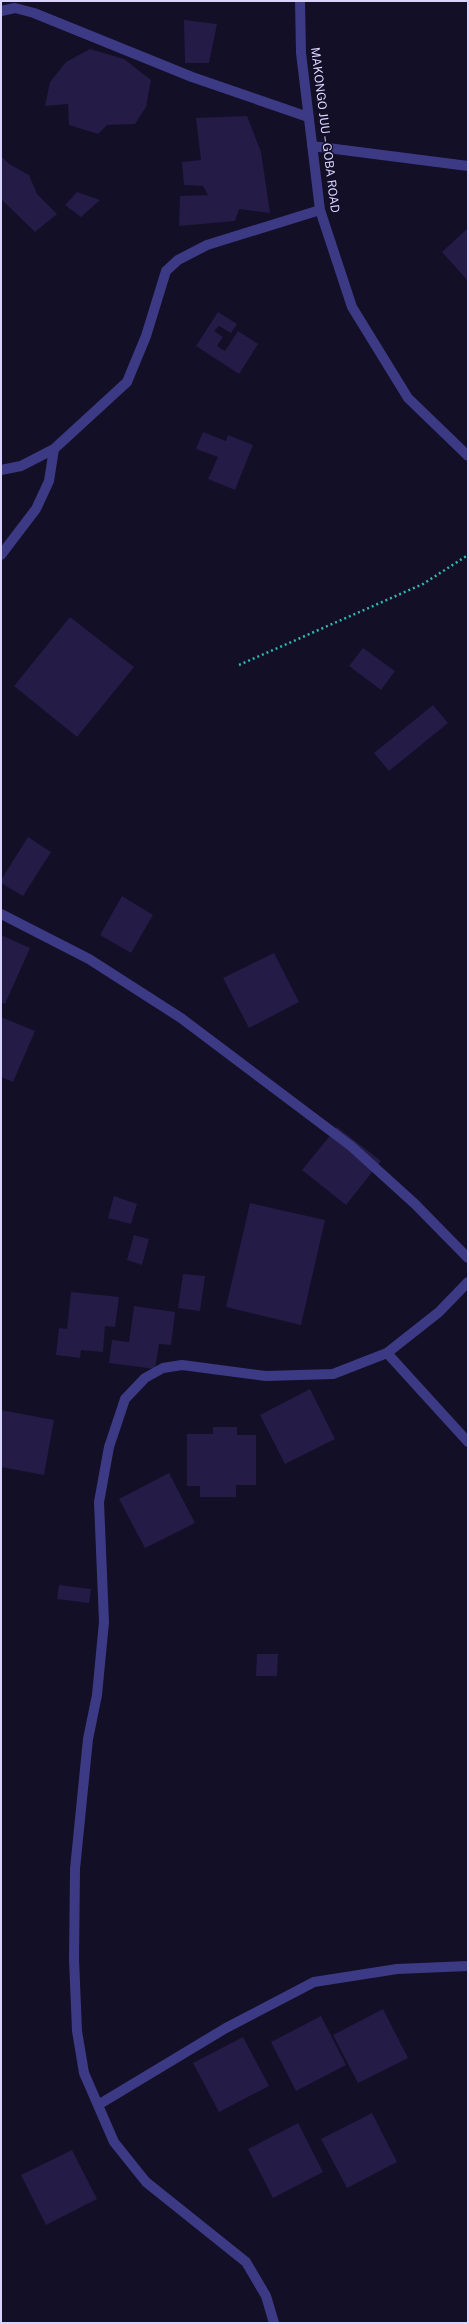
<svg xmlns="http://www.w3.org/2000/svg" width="469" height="2324" font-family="'Public Sans',sans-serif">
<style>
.building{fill:#241b47}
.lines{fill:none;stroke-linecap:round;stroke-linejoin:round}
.path{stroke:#2fb8b0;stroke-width:2.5;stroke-dasharray:2 3;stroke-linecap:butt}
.minor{stroke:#3d3a85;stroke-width:10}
.labels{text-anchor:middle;stroke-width:3;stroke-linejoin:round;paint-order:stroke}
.street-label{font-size:12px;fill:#d9d4ff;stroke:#130f26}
</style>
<rect width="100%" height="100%" fill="#130f26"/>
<!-- building -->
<path class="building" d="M184,20L217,24L209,63H185Z
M90,49L124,59L151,80L146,107L135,124L107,125L98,134L69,125L68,104L45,106L50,82L66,62Z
M247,116L261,152L270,213L239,209L235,221L179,226L180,196L208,195L203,186L184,185L182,162L201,160L196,118Z
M1,156L9,164L29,175L37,194L57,214L35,232L1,199Z
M77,192L100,200L81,217L65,205Z
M468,228V281L442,252Z
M218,312L237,324L231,333L219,326L214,331L223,337L217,346L225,351L238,331L258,344L239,374L196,346Z
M203,432L226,441L228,435L253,445L235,490L208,479L218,457L196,449Z
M70,617L134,667L77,737L14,686Z
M363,648L395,671L381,690L349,666Z
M433,705L448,723L389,771L374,753Z
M28,837L51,852L23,896L1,883V880Z
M122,896L153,915L131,953L100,935Z
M1,935L30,948L5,1004L1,1002Z
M274,953L299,1002L249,1028L223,978Z
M1,1017L35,1031L13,1082L1,1077Z
M337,1127L381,1161L346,1205L302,1170Z
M114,1196L137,1204L131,1224L108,1218Z
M250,1203L325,1220L301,1325L226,1307Z
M134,1235L149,1239L142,1265L127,1260Z
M183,1274L205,1276L200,1311L178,1308Z
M71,1292L119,1297L115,1327L105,1326L103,1352L81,1350L80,1358L56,1355L59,1328L67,1329Z
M134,1306L175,1312L171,1345L159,1344L155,1369L109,1363L112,1340L129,1342Z
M310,1389L335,1439L285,1464L260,1415Z
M1,1410L54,1420L44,1475L1,1467Z
M213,1427H237V1435H256V1485H236V1497H200V1486H187V1434H213Z
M169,1473L195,1523L145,1548L119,1499Z
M59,1585L91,1589L89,1603L57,1599Z
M257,1654H278L277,1676H256Z
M383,2009L408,2058L358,2083L333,2035Z
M321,2016L346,2065L296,2091L271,2042Z
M243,2037L269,2086L219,2112L193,2063Z
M372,2113L397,2162L347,2188L321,2139Z
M298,2123L323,2172L273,2198L248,2149Z
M72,2150L97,2199L46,2225L21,2175Z"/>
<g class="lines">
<!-- path -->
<path class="path" d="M239,665L423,584L468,555"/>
<!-- minor -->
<path class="minor" d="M300,1L301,53L320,210L352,307L408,398L468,456
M1,11L15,8L34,13L192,77L308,117
M312,146L468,166
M1,470L21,466L54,449L127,382L146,336L166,271L178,260L207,245L320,210
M1,555L36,509L49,481L54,449
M1,914L89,959L181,1018L351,1146L415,1204L468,1258
M387,1353L468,1442
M98,2105L226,2028L314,1982L397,1969L468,1966
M274,2323L266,2296L246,2262L146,2182L114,2142L84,2073L77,2031L74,1959L75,1869L88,1739L97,1695L104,1622L99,1502L109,1447L125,1399L145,1378L163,1368L182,1365L266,1376L333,1374L387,1353L439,1312L468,1282"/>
</g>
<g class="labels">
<!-- street labels -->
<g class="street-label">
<text transform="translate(325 130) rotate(83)" y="4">MAKONGO JUU – GOBA ROAD</text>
</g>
</g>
<!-- border -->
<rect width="469" height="2324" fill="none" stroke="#d9d4ff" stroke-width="4"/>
</svg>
